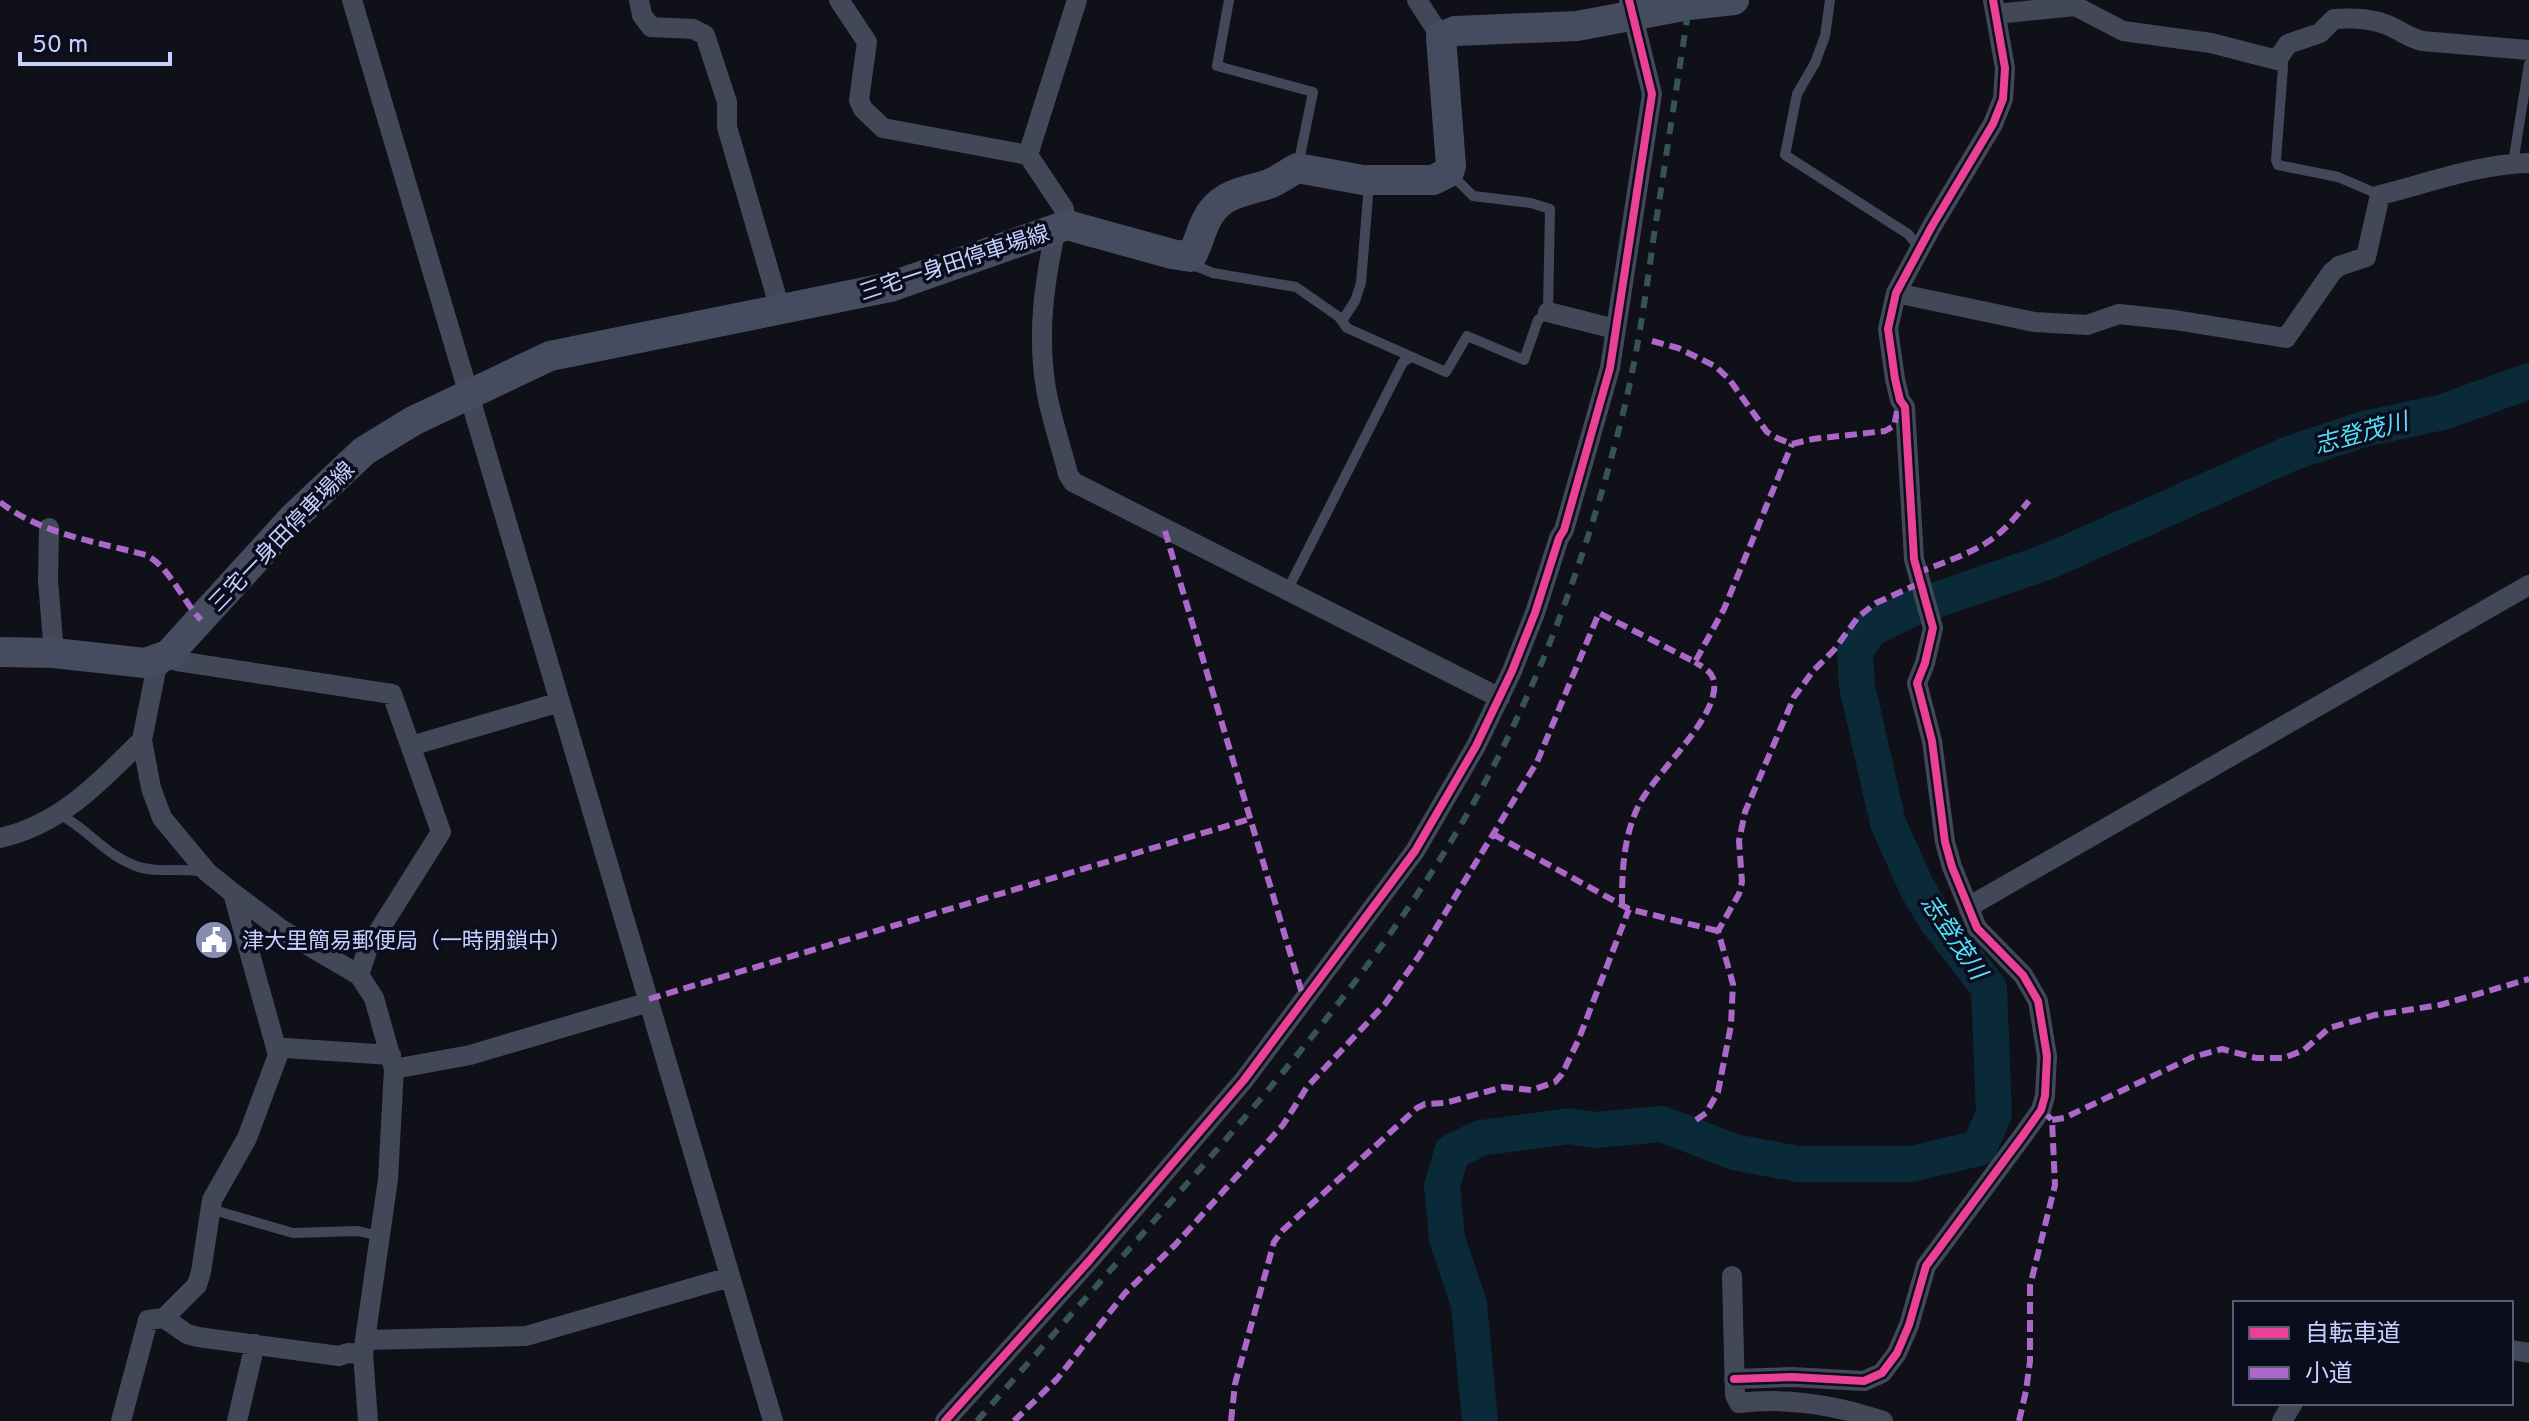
<svg xmlns="http://www.w3.org/2000/svg" width="2529" height="1421" font-family="Overpass,'Noto Sans JP',sans-serif">
<style>
.lines{fill:none;stroke-linecap:round;stroke-linejoin:round}
.river{stroke:#0a2939;stroke-width:36}
.lane{stroke:#434859;stroke-width:10}
.street{stroke:#434859;stroke-width:20}
.secondary{stroke:#464c5f;stroke-width:30}
.rail{stroke:#385259;stroke-width:6;stroke-dasharray:12 10;stroke-linecap:butt}
.quiet{stroke:#ac68c9;stroke-width:6;stroke-dasharray:12 6;stroke-linecap:butt}
.cycleway-casing{stroke:#0b0d1c;stroke-width:13}
.cycleway{stroke:#ea4096;stroke-width:8}
.labels{text-anchor:middle;stroke-width:7;stroke-linejoin:round;paint-order:stroke}
.street-label{font-size:22px;fill:#c6d0ff;stroke:#0b0d1c}
.poi-label{font-size:22px;fill:#c6d0ff;stroke:#0b0d1c;text-anchor:start}
.water-label{font-size:24px;font-style:italic;fill:#54e0ff;stroke:#0b0d1c}
</style>
<rect width="100%" height="100%" fill="#0f1018"/>
<g class="lines">
<!-- river -->
<path class="river" d="M1480,1421L1469,1304L1447,1239L1442,1186L1452,1152L1481,1138L1569,1126L1595,1130L1662,1124L1734,1152L1798,1164H1911L1979,1148L1994,1114L1989,988L1937,921L1917,888L1888,823L1857,686L1855,652L1870,629L1913,608L2049,561L2289,454L2364,429L2443,412L2529,381"/>
<!-- lane -->
<path class="lane" d="M1229,0L1217,66L1313,92L1298,166
M1830,0L1825,36L1815,63L1797,94L1785,155L1908,234L1920,248
M2282,55L2283,67L2276,160L2278,165L2338,177L2380,195
M2513,163L2529,64
M1192,258L1198,267L1213,273L1296,287L1339,317L1347,328L1412,357L1403,362L1287,591
M1342,321L1355,301L1361,283L1369,184
M1412,357L1446,372L1467,336L1524,360L1538,320L1548,312L1550,209L1531,203L1473,196L1449,172
M59,814C87,828 105,855 136,866C157,874 182,867 204,872
M210,1209L293,1233L358,1231L379,1236"/>
<!-- street -->
<path class="street" d="M352,0L773,1421
M639,0L642,15L651,27L693,29L705,35L727,102V127L780,309
M839,0L867,42L859,100L863,109L883,128L1028,155
M1417,0L1441,37
M1996,14L2075,6L2123,31L2211,43L2277,60L2288,44L2320,33L2334,19C2354,18 2373,18 2392,27C2402,32 2410,38 2422,41L2529,50
M1067,225L1064,209L1028,155L1077,0
M1056,229C1044,282 1037,335 1046,389C1051,418 1061,446 1068,474L1073,482L1500,698
M1896,293L2034,322L2087,325L2119,314L2175,320L2286,338L2332,272L2339,266L2366,257L2380,195C2429,183 2478,164 2529,163
M1548,312L1615,329
M49,528L48,581L54,653
M411,746L560,702
M0,838C60,825 100,782 142,740
M1969,910L1977,902L2529,585
M359,975L368,948L441,832L392,694L177,661L168,655L156,670L142,740L151,788L162,818L207,872L233,893L282,930L359,975L374,998L394,1069L388,1179L363,1354L368,1421
M277,1051L285,1048L391,1055
M394,1069L470,1055L649,1002
M1732,1276L1735,1395L1739,1403C1789,1397 1836,1405 1883,1421
M164,1318L187,1334L198,1337L339,1356L348,1353L363,1354
M365,1340L526,1336L730,1277
M2511,1350L2529,1353
M1734,1379L1792,1377L1864,1381L1882,1373L1897,1353L1909,1325L1926,1266L2024,1134L2041,1110L2045,1096L2047,1056L2038,1001L2023,975L1977,928L1952,867L1945,842L1932,741L1917,683L1925,663L1933,628L1914,559L1905,407L1900,400L1895,379L1888,329L1896,293L1932,226L1993,124L2003,99L2005,68L1993,0
M121,1421L148,1320L164,1318L197,1285L201,1272L212,1200L247,1138L278,1055L233,893
M237,1421L255,1344
M945,1421L1089,1261L1244,1080L1415,851L1476,746L1512,671L1535,613L1559,538L1564,530L1610,368L1652,94L1629,0
M2282,1421L2293,1403"/>
<!-- secondary -->
<path class="secondary" d="M0,652L54,653L145,663L168,655L293,518L364,451L413,421L550,356L890,287L1067,225L1172,254L1191,257C1198,245 1200,233 1206,221C1219,193 1244,192 1269,184C1279,180 1288,173 1297,168L1363,180H1433L1449,172L1451,166L1441,37L1455,31L1577,26L1689,5L1734,0"/>
<!-- rail -->
<path class="rail" d="M977,1421C1040,1349 1104,1278 1167,1206C1282,1077 1394,946 1478,795C1541,681 1587,554 1619,429C1636,365 1645,300 1654,235C1666,157 1678,78 1690,0"/>
<!-- quiet -->
<path class="quiet" d="M1652,341L1678,348L1715,366L1729,379L1767,432L1777,438L1792,444L1813,439L1885,431L1894,426L1898,407
M0,502C41,534 97,542 146,555C169,566 182,600 201,620
M1165,531L1304,1000
M1917,573C1946,561 1980,552 2003,530C2013,521 2021,510 2029,501
M1493,834L1629,909L1718,931
M1622,906C1622,873 1623,840 1637,809C1651,775 1725,714 1713,678C1710,670 1702,667 1695,662
M649,999L1250,819
M1696,1120L1706,1113L1718,1092L1731,1025L1733,984L1718,931L1739,894L1742,882L1739,841L1745,812L1794,697L1813,671L1834,650L1858,617L1876,603L1920,583
M2052,1120L2064,1118L2193,1057L2222,1049L2256,1058H2284L2304,1050L2329,1028L2375,1015L2440,1005L2529,979
M1014,1421L1057,1379L1125,1293L1175,1245L1283,1125L1307,1087L1385,1004L1419,956L1537,762L1599,613L1695,662L1724,609L1792,444
M1231,1421L1235,1384L1274,1242L1282,1231L1417,1108L1425,1104L1445,1103L1503,1087L1532,1090L1555,1082L1562,1074L1578,1041L1629,909
M2019,1421L2026,1391L2030,1361V1286L2055,1185L2052,1120L2047,1115"/>
<defs>
<path id="cycleway" d="M1734,1379L1792,1377L1864,1381L1882,1373L1897,1353L1909,1325L1926,1266L2024,1134L2041,1110L2045,1096L2047,1056L2038,1001L2023,975L1977,928L1952,867L1945,842L1932,741L1917,683L1925,663L1933,628L1914,559L1905,407L1900,400L1895,379L1888,329L1896,293L1932,226L1993,124L2003,99L2005,68L1993,0
M945,1421L1089,1261L1244,1080L1415,851L1476,746L1512,671L1535,613L1559,538L1564,530L1610,368L1652,94L1629,0"/>
</defs>
<!-- cycleway casing -->
<use href="#cycleway" class="cycleway-casing"/>
<!-- cycleway -->
<use href="#cycleway" class="cycleway"/>
</g>
<!-- icons -->
<defs>
<symbol id="civic-disc" viewBox="-11 -11 22 22"><circle r="9.5" fill="#868dae" stroke="#0b0d1c"/><path d="M-.6-6.5H3V-4.5H.6V-3L4-1V1h2V6H-6V1h2V-1L-.6-3ZM-1.2 2.5V6h2.4V2.5Z" fill="#fff"/></symbol>
</defs>
<g fill-rule="evenodd">
<use href="#civic-disc" x="192" y="918" width="44" height="44"/>
</g>
<g class="labels">
<!-- street labels -->
<g class="street-label">
<text transform="translate(954 262) rotate(-18)" y="8">三宅一身田停車場線</text>
<text transform="translate(281 536) rotate(-46)" y="8">三宅一身田停車場線</text>
</g>
<!-- poi labels -->
<g class="poi-label">
<text x="242" y="948">津大里簡易郵便局（一時閉鎖中）</text>
</g>
<!-- water labels -->
<g class="water-label">
<text transform="translate(2361 433) rotate(-15)" y="8">志登茂川</text>
<text transform="translate(1954 937) rotate(56)" y="8">志登茂川</text>
</g>
</g>
<!-- legend -->
<rect x="2233" y="1301" width="280" height="104" fill="#0b0d1c" stroke="#565b77" stroke-width="2"/>
<rect x="2249" y="1327" width="40" height="12" fill="#ea4096" stroke="#565b77" stroke-width="2"/>
<text x="2305" y="1341" font-size="24" fill="#c6d0ff">自転車道</text>
<rect x="2249" y="1367" width="40" height="12" fill="#ac68c9" stroke="#565b77" stroke-width="2"/>
<text x="2305" y="1381" font-size="24" fill="#c6d0ff">小道</text>
<!-- scale -->
<path d="M20 52v12h150v-12" fill="none" stroke="#c6d0ff" stroke-width="4"/>
<text x="32" y="52" font-size="24" fill="#c6d0ff" stroke="#0b0d1c" stroke-width="6" paint-order="stroke">50 m</text>
</svg>
